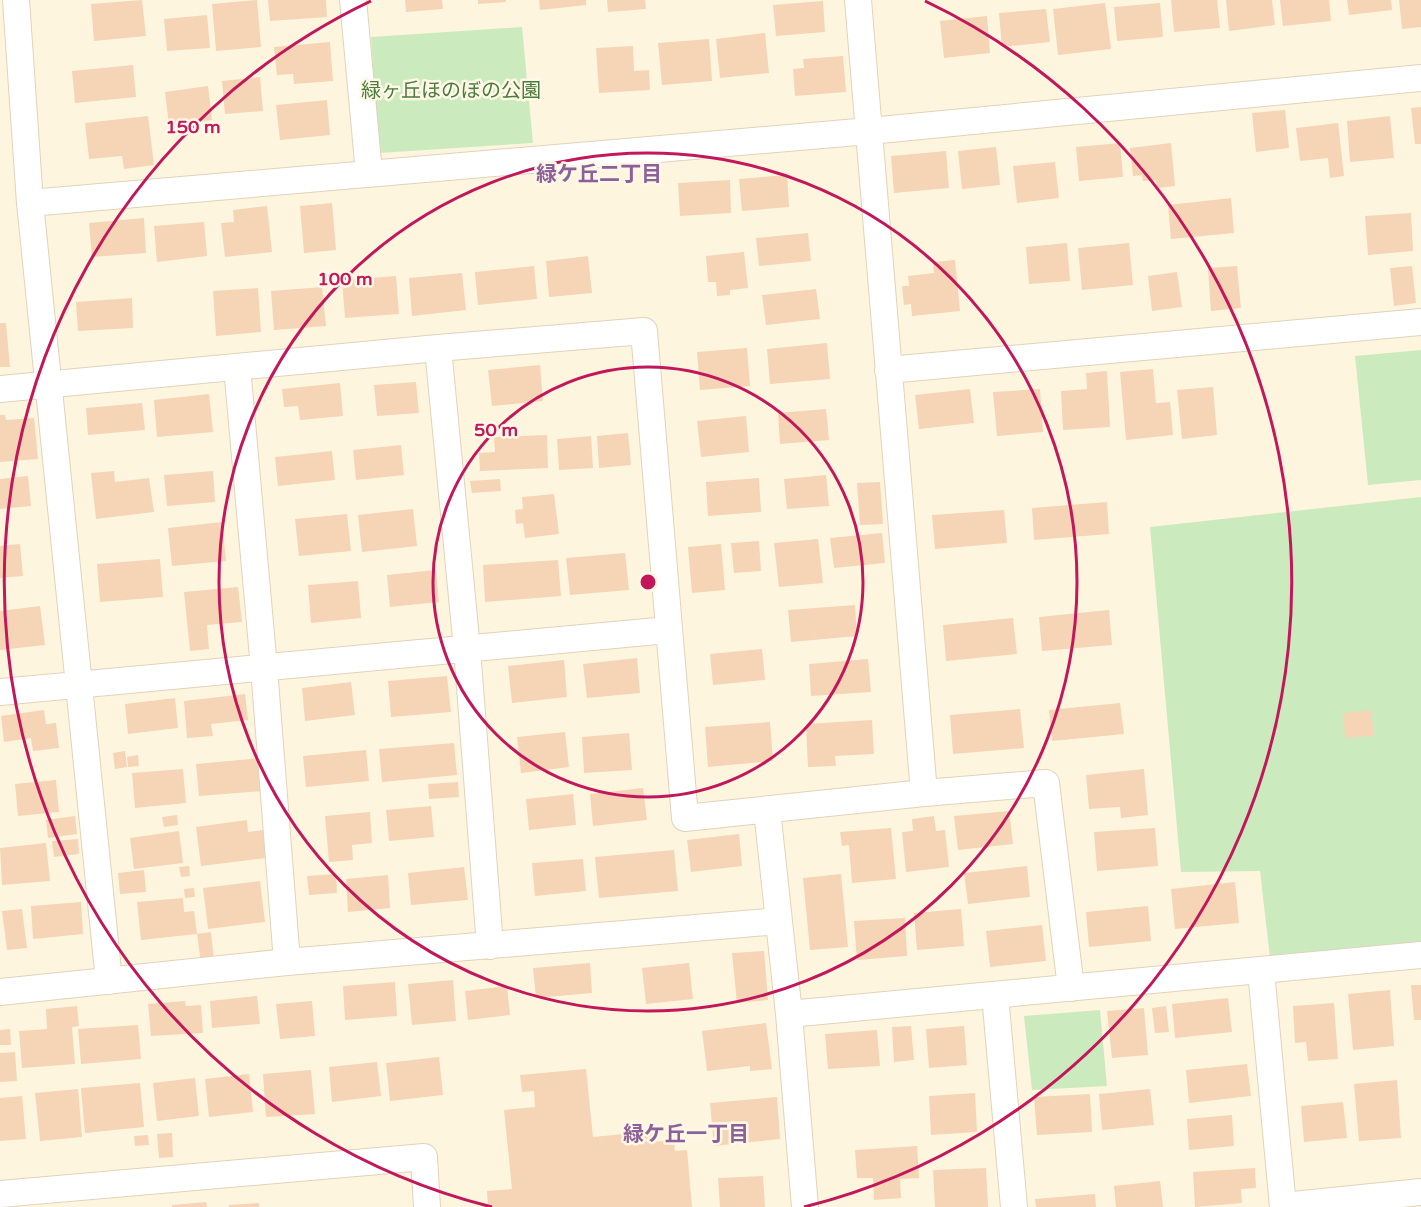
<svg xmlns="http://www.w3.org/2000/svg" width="1421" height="1207" font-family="'Varela Round','Noto Sans JP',sans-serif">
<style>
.green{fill:#cbebbe}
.building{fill:#f5d5b5}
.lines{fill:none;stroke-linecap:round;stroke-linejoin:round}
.minor-casing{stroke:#e2d2bb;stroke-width:28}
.minor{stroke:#fff;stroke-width:26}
.ring{fill:none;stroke:#c2185b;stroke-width:3}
.labels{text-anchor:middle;stroke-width:5;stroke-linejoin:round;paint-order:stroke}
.park-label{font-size:20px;fill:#497c3d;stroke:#fff8e7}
.neighbourhood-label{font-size:21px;font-weight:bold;fill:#8c6199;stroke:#fff8e7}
.centre{fill:#c2185b;stroke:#fff8e7;stroke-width:3}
.ring-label{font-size:18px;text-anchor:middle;font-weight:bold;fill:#c2185b;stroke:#fff8e7;stroke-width:5;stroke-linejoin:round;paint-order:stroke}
</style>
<rect width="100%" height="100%" fill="#fef5df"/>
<!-- green -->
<path class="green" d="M522,27L533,143L379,153L371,37Z
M1421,350V480L1368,485L1355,356Z
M1421,497V943L1270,958L1260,871L1181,872L1150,527Z
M1100,1010L1107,1086L1032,1090L1024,1016Z"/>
<!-- building -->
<path class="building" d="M142,0L146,36L94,41L91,4Z
M257,0L261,47L216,51L212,4Z
M268,0H326L327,17L270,21Z
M405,0H442L443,9L406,12Z
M478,0H506V2L478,4Z
M539,0H586V5L540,10Z
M607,0H645L646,9L608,12Z
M1171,0H1217L1220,28L1174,32Z
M1226,0H1272L1275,25L1229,31Z
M1280,0H1329L1331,21L1283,26Z
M1347,0H1391L1392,10L1349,15Z
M1399,0H1421V27L1402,29Z
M823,1L825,32L776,36L773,5Z
M1105,3L1111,49L1058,55L1053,9Z
M1160,3L1163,37L1117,41L1114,7Z
M1046,9L1050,42L1002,47L999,13Z
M207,15L210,48L167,51L164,19Z
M987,16L990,53L944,58L940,21Z
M765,33L769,73L720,78L716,39Z
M709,39L712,81L662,85L658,43Z
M330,42L333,81L294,84L293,74L277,75L274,47Z
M633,46L634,71L649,70L650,90L599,93L596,48Z
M843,56L846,92L795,96L793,69L804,68L803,59Z
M133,65L136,97L75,103L72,71Z
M260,77L263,111L225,114L222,81Z
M208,86L212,120L169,125L165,92Z
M327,100L330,135L280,140L276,105Z
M1421,107V144H1415L1411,108Z
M1285,110L1289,148L1256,152L1252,113Z
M148,116L154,165L124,169L122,156L89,159L85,123Z
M1390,116L1394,158L1350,162L1347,121Z
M1338,123L1344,176L1330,178L1328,158L1300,161L1296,128Z
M1120,143L1123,177L1079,181L1076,147Z
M1171,143L1175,186L1157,188L1156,180L1143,181L1142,175L1133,176L1130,148Z
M996,147L1000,185L962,189L958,151Z
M946,151L949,188L894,193L891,156Z
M1055,162L1059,198L1017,203L1013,166Z
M787,175L789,207L742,211L739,179Z
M730,180L731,213L680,216L678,183Z
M1231,198L1234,233L1171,239L1168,205Z
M332,203L336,250L304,253L300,206Z
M267,206L272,252L225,257L221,223L234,222L233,210Z
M1411,213L1413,251L1368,255L1365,216Z
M144,218L146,253L92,257L89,223Z
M204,222L207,256L157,262L154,226Z
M808,233L811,261L759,266L756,238Z
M1067,243L1070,281L1029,284L1026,247Z
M1129,243L1133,285L1082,290L1078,248Z
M744,252L748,288L730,290V295L717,296L716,282H708L706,256Z
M588,256L592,293L549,297L546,261Z
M955,260L960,311L912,316L911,304L904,305L902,286H909L908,276L934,273L933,262Z
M534,266L537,299L478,305L475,272Z
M1237,266L1241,308L1211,311L1208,268Z
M1412,266L1416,303L1394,306L1390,268Z
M1177,272L1182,307L1152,311L1148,276Z
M462,273L466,310L412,316L409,278Z
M396,276L399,314L345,318L342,280Z
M322,287L326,326L274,330L271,291Z
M258,288L261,332L216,336L213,291Z
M816,289L820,319L766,325L762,295Z
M132,298L133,328L78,331L76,302Z
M0,323H6L10,367H0Z
M827,343L830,379L770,384L767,349Z
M747,348L750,386L700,390L697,352Z
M540,365L543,401L492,406L488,370Z
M1153,369L1156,403L1170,402L1173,435L1126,440L1120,372Z
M1107,371L1110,427L1063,430L1061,391L1087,389L1086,373Z
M416,382L419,413L377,416L374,385Z
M340,383L343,416L300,420L298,406L284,407L282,389Z
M1213,387L1217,435L1182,439L1177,390Z
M970,389L974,423L919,429L915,395Z
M1040,389L1043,432L997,436L993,392Z
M209,394L213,432L157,437L154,400Z
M142,403L145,430L88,435L86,408Z
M826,409L829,440L780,444L778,413Z
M0,415H5L6,420L34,418L38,459L0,462Z
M746,416L749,452L701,457L697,421Z
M628,433L631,465L599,468L597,436Z
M547,435L548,468L480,471L479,453L495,452L494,437Z
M591,436L593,468L559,470L557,439Z
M401,445L404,475L356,480L353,450Z
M332,451L335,480L278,486L275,457Z
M114,471L115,482L149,478L154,512L96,519L91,473Z
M213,471L215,502L167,506L164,475Z
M826,475L829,506L787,509L784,479Z
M28,476L31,506L0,509V479Z
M759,478L761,512L708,516L706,482Z
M500,479L501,491L472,493L470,481Z
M880,482L883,524L860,525L857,483Z
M554,494L559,534L525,538L523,523L516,524L515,510L523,509L522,497Z
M1107,502L1109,534L1034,540L1032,508Z
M413,509L417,546L362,552L358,515Z
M1004,510L1007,543L935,549L932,515Z
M347,514L351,551L299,556L295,519Z
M222,522L226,561L172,566L168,528Z
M882,533L885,563L834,568L830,538Z
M818,539L823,583L779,587L774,543Z
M759,541L761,571L734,573L731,543Z
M20,544L23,576L0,578V546Z
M721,544L725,590L692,593L688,547Z
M625,553L629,590L570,595L566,558Z
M160,559L163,597L100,602L97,564Z
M558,560L561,596L485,602L483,565Z
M436,570L439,602L390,607L387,575Z
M358,581L361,618L311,623L308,585Z
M238,587L242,622L207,625L209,649L190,651L184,592Z
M855,605L857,636L791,642L788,610Z
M40,606L45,645L0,650V611Z
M1109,610L1112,645L1042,651L1039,617Z
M1013,618L1017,654L946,661L943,625Z
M762,649L765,680L713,685L710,654Z
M637,658L640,693L587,698L583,664Z
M868,659L871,692L811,696L809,664Z
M564,660L567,697L512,703L508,666Z
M447,676L451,712L391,717L388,681Z
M351,682L355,715L305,721L302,688Z
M245,694L248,720L211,724L213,736L187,738L184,701Z
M175,698L178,728L128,734L125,704Z
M1120,703L1124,734L1052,741L1049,710Z
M1020,709L1024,748L953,754L950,715Z
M44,710L46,724L56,723L59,748L33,751L31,738L4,742L1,716Z
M1371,710L1374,736L1345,738L1343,713Z
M872,720L874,754L835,756L836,766L808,767L806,724Z
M770,722L773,761L708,767L705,727Z
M565,732L569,767L521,773L517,737Z
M629,733L632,770L584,773L582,737Z
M454,743L457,775L382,782L379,749Z
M366,750L369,781L306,787L303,756Z
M125,751L127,767L115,769L113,753Z
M138,755L139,766L128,767L127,757Z
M261,758L264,791L199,796L196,764Z
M183,769L186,803L135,808L132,773Z
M1144,769L1148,815L1121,818L1120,807L1089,809L1086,775Z
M56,780L59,812L18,816L15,784Z
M458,782L459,797L429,799L428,784Z
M643,788L647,820L593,826L590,794Z
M573,794L576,825L529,830L526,799Z
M431,806L434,837L389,841L386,810Z
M1009,811L1013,844L958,850L954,816Z
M370,812L372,843L352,845L353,860L329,862L325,816Z
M177,815L178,825L164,827L162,817Z
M75,816L77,834L48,838L46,820Z
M934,816L936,831L945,830L949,867L906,872L902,832L913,831L912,819Z
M247,820L248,832L263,830L266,858L201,866L196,827Z
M891,828L896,879L852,883L849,845L842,846L840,832Z
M1155,828L1158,866L1097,871L1094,832Z
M179,831L183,863L134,869L130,838Z
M739,834L742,866L691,872L687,840Z
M78,839L79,854L54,857L52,841Z
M46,843L50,881L2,885L0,848Z
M674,850L678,891L599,898L595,857Z
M583,859L586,891L535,896L532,863Z
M189,866L190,876L181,877L179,867Z
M1027,866L1030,897L968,904L964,873Z
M464,867L468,900L411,905L408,873Z
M144,870L146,892L120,894L118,873Z
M336,874L337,893L309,895L307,876Z
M841,874L848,947L810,950L803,878Z
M388,875L390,908L348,912L346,879Z
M260,881L265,922L208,929L203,888Z
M1235,882L1239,923L1175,929L1171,889Z
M194,888L195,897L185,898L184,889Z
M183,898L184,912L194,911L197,934L141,940L137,902Z
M81,902L83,934L33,939L31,906Z
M1148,906L1151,941L1089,947L1086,912Z
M22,909L27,948L7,950L2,911Z
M961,909L964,946L917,950L914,913Z
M905,918L907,956L857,960L854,921Z
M1042,925L1046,961L990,967L986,931Z
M211,932L214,961L201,963L197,934Z
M764,951L768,1000L737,1003L732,953Z
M590,963L592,993L536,998L533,968Z
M689,963L693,999L646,1004L642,968Z
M453,980L456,1021L412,1025L408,984Z
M395,982L397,1016L345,1020L343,986Z
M1411,985H1421V1020H1414Z
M507,986L510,1015L468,1020L465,991Z
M1390,990L1394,1046L1353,1050L1348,994Z
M257,996L260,1024L212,1028L210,1001Z
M1228,998L1232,1032L1175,1038L1172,1004Z
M185,1001L186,1006L201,1005L203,1033L151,1036L148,1004Z
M312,1001L315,1036L280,1039L276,1004Z
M1334,1003L1338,1059L1308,1061L1306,1042L1295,1043L1293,1006Z
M77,1006L79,1026L72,1027L75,1064L22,1068L19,1031L47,1029L46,1009Z
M1166,1006L1169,1032L1155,1033L1152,1008Z
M1144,1008L1148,1055L1112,1058L1107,1011Z
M766,1023L772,1069L750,1071V1066L707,1071L702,1031Z
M138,1025L141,1059L81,1064L78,1029Z
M911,1026L914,1060L894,1062L892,1027Z
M964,1026L967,1065L929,1068L926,1029Z
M10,1029L11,1045H0V1030Z
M877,1030L880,1066L828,1069L825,1034Z
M15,1052L17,1081L0,1082V1053Z
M439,1057L443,1095L390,1101L386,1063Z
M377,1062L381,1096L332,1102L329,1067Z
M1247,1064L1251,1096L1189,1103L1186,1070Z
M586,1069L593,1137L652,1131L653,1142L674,1140L675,1151L687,1150L692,1207H488L487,1191L512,1189L504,1110L535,1107L534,1091L522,1092L520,1075Z
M311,1070L315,1114L266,1117L263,1074Z
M249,1074L253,1112L209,1117L205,1079Z
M195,1078L199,1116L157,1121L153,1083Z
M1397,1080L1401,1138L1359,1141L1354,1084Z
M140,1083L144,1127L85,1133L81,1088Z
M78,1089L82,1137L40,1141L35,1093Z
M1150,1089L1154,1125L1102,1130L1099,1094Z
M975,1093L977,1132L931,1135L929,1096Z
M1090,1094L1092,1132L1037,1135L1034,1097Z
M22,1096L26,1139L0,1141V1098Z
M777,1097L780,1139L714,1146L710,1103Z
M1343,1102L1347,1138L1304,1142L1301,1106Z
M1232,1115L1234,1146L1189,1150L1187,1119Z
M172,1133L173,1157L159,1158L157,1134Z
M148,1135L149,1145L135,1146L134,1136Z
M917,1146L919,1178L900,1179L901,1198L874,1200L873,1178H857L855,1150Z
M986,1168L988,1207H935L933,1170Z
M1255,1168L1256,1188L1241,1189L1242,1203L1195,1207L1193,1172Z
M763,1176L765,1207H720L718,1178Z
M1160,1181L1163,1207H1116L1114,1186Z
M1095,1194L1096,1207H1036L1035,1199Z
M206,1202L207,1207H172V1205Z
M259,1203V1207H229V1205Z"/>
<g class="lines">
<defs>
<path id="minor" d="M16,0L30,203L109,981
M353,0L369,173
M858,0L924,793
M30,203L869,131L1421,78
M438,348L467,649L490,946
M237,367L264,668L287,962
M888,370L1421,322
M0,389L438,348L644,331L685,818L924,793L1046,783L1071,988
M0,692L668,630
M767,810L789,1014L805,1207
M1261,971L1283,1207
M0,992L287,962L779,921
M995,995L1014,1207
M789,1014L1421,955
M0,1194L424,1157L427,1207
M1283,1206L1421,1192"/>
</defs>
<!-- minor casing -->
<use href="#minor" class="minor-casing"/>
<!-- minor -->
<use href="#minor" class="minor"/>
</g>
<!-- distance rings -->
<g class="ring">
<circle cx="648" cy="582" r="215"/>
<circle cx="648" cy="582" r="429"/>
<path d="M492 1207A644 644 0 0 1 371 1M925 1A644 644 0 0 1 804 1207"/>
</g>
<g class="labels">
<!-- park labels -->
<g class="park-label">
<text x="451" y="97">緑ヶ丘ほのぼの公園</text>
</g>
<!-- neighbourhood labels -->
<g class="neighbourhood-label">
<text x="599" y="181">緑ケ丘二丁目</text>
<text x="686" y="1141">緑ケ丘一丁目</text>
</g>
</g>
<circle cx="648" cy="582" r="9" class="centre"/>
<g class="ring-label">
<text x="193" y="133">150 m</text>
<text x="345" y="285">100 m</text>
<text x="496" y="436">50 m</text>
</g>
</svg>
